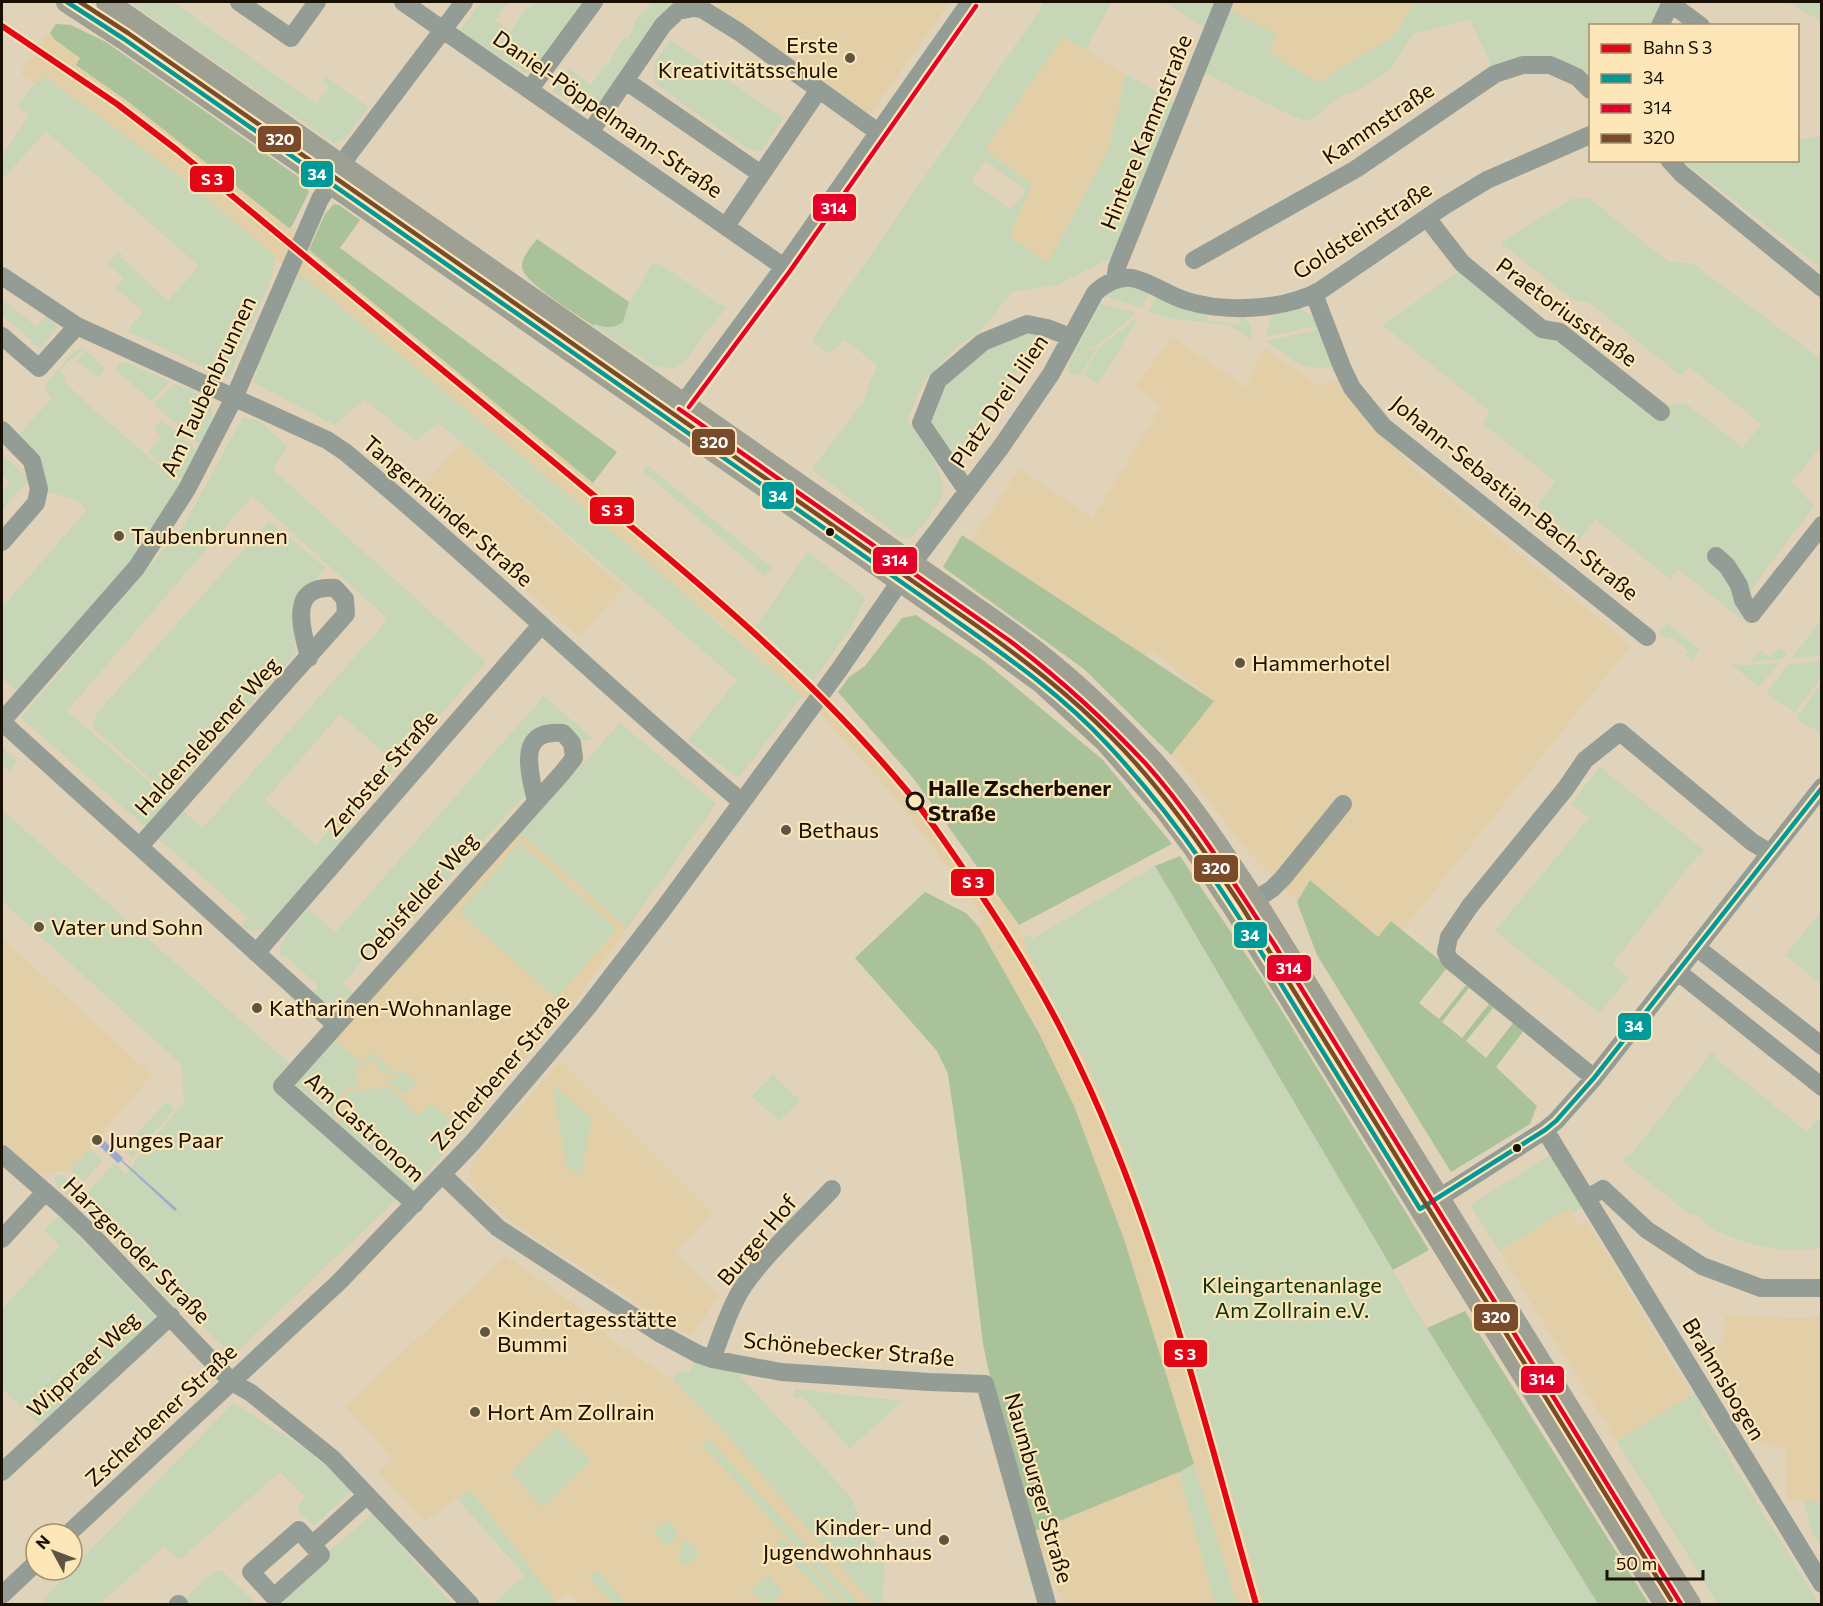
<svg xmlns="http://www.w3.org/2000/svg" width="1823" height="1606" font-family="Commissioner,sans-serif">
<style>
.built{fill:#e3cfa7}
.green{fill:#c6d6b6;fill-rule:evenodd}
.forest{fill:#aac29a;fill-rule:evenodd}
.water{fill:#9babcf}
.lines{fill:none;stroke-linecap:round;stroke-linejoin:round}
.minor{stroke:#949d95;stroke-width:18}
.major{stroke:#9da092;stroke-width:22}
.bus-1-casing{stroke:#fde6b8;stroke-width:9}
.bus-2-casing{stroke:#fde6b8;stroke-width:9}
.bus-3-casing{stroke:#fde6b8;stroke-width:9}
.bus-1{stroke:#099;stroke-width:4.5}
.bus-2{stroke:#e4002b;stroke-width:4.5}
.bus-3{stroke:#7a4b2a;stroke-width:4.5}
.rail-1-casing{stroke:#fde6b8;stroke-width:10}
.rail-1{stroke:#e30614;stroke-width:6}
.poi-dot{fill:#5e5442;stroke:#fde6b8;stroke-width:2}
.bus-dot{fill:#181002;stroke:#fde6b8;stroke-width:2}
.stop-dot{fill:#fde6b8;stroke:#181002;stroke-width:3}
.labels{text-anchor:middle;stroke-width:4.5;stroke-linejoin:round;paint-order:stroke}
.poi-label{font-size:22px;fill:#181002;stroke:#fde6b8;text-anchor:start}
.street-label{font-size:22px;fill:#181002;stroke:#fde6b8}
.stop-label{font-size:22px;font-weight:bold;fill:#181002;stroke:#fde6b8;text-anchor:start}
.park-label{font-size:22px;fill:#0a340f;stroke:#fde6b8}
.line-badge{stroke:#fde6b8;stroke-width:2}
.badge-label{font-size:16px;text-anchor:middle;font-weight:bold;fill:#fff}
</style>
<rect width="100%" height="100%" fill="#e0d3ba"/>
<!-- built -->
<path class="built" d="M712,2H950L870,114Z
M1230,2H1415L1394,36L1318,83L1269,52L1226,8Z
M48,33L125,89L315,246L310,250L593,483L756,626L823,692L890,766L978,881L1011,911L1054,1004L1092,1073L1127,1157L1160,1249L1264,1604H1237L1124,1239L1040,1035L979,927L980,923L984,920L965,891L894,796L813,706L721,624L433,382L275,258L75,111L20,73Z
M1063,37L1126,74L1109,149L1048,263L1009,236L1032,184L985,150Z
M1172,337L1254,392L1247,385L1264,348L1319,386L1341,379L1408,463L1631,645L1403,930L1391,921L1378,937L1311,881L1297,901L1249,853L1181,765L1171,755L1213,700L1156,654L1150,650L1145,656L971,541L1019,469L1093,518L1161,406L1135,386Z
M461,443L623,588L579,637L417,492Z
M620,723L716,804L569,1010L410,1187L294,1083Z
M2,938L152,1075L70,1170L45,1174H24L2,1154Z
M561,1061L713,1213L675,1253L719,1297L690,1337L519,1227L479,1194L469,1179L473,1163L482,1149Z
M1569,1208L1580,1226L1587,1222L1692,1395L1617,1441L1500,1252Z
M506,1256L575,1305L615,1342L673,1380L720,1427L873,1604H581L570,1593L556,1601L470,1490L424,1521L379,1472L393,1459L345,1406Z
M1725,1315L1816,1319V1315H1821V1501L1787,1500L1786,1451L1747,1438L1718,1380L1711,1352L1724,1340Z
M1179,1472L1215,1604H1063L1035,1531Z"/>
<!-- green -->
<path class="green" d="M129,2H173L316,104L329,87L323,83L324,76L368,107L345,139L334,143L244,82Z
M481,2H508L495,20L511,31L526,8L528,9L534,2H584L533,71L525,73L460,31Z
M652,2H701L673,4L603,103L579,109L553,91L569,69L591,85L606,64L608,65L624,37L627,39L635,26L633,24L643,10L645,11Z
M1045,2H1112L1085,50L1063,37L985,150L1032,184L1010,236L1048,263L1109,149L1126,74L1178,105L1119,254L1057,285L1012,292L981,330L959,345L924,381L907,420C919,439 948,473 942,496C939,507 922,525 914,535L908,538H901L812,469L863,402L877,365L845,340L828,354L812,340ZM986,161L1026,190L1011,210L971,181Z
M1164,2H1220L1207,29Z
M1415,2H1663L1651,25L1590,26V90L1564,70L1495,74L1470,19L1413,34L1389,70L1357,91L1340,96L1316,116L1307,121L1293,116L1204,73L1226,8L1276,34L1269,52L1318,83L1394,36Z
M1788,2H1821V20L1804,12Z
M670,40L783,118L761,151L747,148L655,84V62Z
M44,76L185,180L275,256L272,277L228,379L127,331L143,312L115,287L123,278L107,263L119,251L122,254L121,257L168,301L199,266L46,131L2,180V156L29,116L18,106L31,88Z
M1821,136V268L1683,161L1798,160V140Z
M1589,198L1668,262L1693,264L1821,359V446L1792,482L1814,506L1743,600L1749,625L1678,569L1670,579L1595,519L1579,541L1537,506L1555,481L1483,423L1490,411L1382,325L1461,270L1565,341L1651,412L1684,402L1743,448L1761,424L1689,367L1681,376L1590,303L1573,300L1501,243L1571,199Z
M654,262L663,266L726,308L700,340L689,357L677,367L670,369L652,365L594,326L595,324L606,329L623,322L629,302Z
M299,273L433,382L622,540L802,696L738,778L688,740L737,680L438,422L416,441L364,399L335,425L254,383L258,367Z
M1123,286L1135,288L1149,293L1142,308L1102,295Z
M1155,297L1208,312L1207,320L1240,324L1241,315C1252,321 1251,329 1252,340L1240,331L1228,325L1168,318L1149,312Z
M2,299L37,327L46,316L58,327L40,348L2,315Z
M1101,304L1136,313L1098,345L1072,357Z
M1298,308C1308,312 1317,317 1322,327C1303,325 1285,336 1266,336L1272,315Z
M1138,319L1098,384L1084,375L1100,347L1134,320Z
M1323,329L1336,364C1308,377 1288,356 1266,341Z
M1019,331H1042L997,405L955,461L930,420L946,383L993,342Z
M1098,347L1082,373L1070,375L1068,367L1072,358Z
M80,348H84L73,360L71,358L60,371L66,378L64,381L94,410L187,489L132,564L16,690L2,678V607L87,510C76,496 56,495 40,490L14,440L52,398L47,392L45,385L70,356Z
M86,351L105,369L98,378L77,361Z
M125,362L170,382L153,400H150L117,371L116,368L120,363Z
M174,384L191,390L213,403L210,425L200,445L156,406V403Z
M243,417L261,422L287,446L273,470L486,662L347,822L354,828L267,928L252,931L241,927L248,917L21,718L183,527ZM252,496L387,618L384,624L203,828L67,711ZM340,714L392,760L316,845L265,800Z
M162,420L196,449L184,476L181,478H177L148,452L162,437L153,429Z
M2,454L29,479L2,510V492L10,482L2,474Z
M647,465L772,568L765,576L643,471Z
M269,521L326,568L291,606L296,653L169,795L93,728L96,714Z
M808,552L866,598L851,628L813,681L756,626Z
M1821,621V656L1792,658Z
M1667,623L1700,650L1692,660L1686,656L1689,651L1670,636L1666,639L1658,634Z
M1780,648L1787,653L1782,659L1750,662L1760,650L1769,657Z
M1821,661V678L1795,712L1766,693L1789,664Z
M1779,663L1759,687L1731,664L1746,665Z
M1821,684V732L1800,722L1797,717Z
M544,696L593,739L572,743L535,739L533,786L392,941L385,935L343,983L353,993C339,1005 326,1006 312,994L318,986L285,955L281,959C275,940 297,923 309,909L335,933Z
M620,723L716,804L627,928L520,833Z
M2,746L17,761L10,772L2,764Z
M1600,767L1704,850L1700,856L1698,855L1612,964L1629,978L1599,1013L1495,931L1589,818L1571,804Z
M2,810L289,1063L272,1082L398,1198L232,1356L182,1305L178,1309L79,1203L114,1163L126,1174L135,1163L134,1162L184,1102L182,1065L2,901Z
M520,843L617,929L556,998L459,912Z
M1155,866L1429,1332L1598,1604H1264L1160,1249L1127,1157L1092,1073L1054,1004L1023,939L1030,934L1033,939Z
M1821,911V984L1786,955Z
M330,1036L362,1064V1067L355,1070L360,1086L347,1087L334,1104L342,1112L335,1120L294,1082Z
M372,1052L396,1073L401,1069L417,1082L404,1095L391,1083L384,1082V1080L397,1079L399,1076L386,1075V1068L383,1069L382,1075L377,1071V1066L380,1065L378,1061L375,1062L373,1059L370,1061L372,1063L366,1065L365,1060Z
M1712,1052L1716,1055L1715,1058L1807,1132L1817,1119L1821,1123V1247C1792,1255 1742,1245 1716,1230C1708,1226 1700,1218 1693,1213L1691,1215L1623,1161L1626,1157L1630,1156Z
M773,1074L800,1101L779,1121L752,1096Z
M552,1084L592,1119L580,1175L567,1167Z
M389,1087L419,1116L431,1103L446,1117L448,1116L454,1120L458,1116L469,1125L411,1190L337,1124L352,1106L344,1098L349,1091Z
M166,1102L175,1109L131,1158L123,1149Z
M89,1149L103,1160L84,1182L70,1170Z
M1553,1153L1583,1205L1573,1214L1569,1208L1500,1251L1472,1208V1204Z
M60,1174L78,1188L70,1197L58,1186L54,1178Z
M59,1216L159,1321L42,1427L2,1389V1309L60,1246L44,1230Z
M694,1358L736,1372L848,1494L885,1561L882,1604H873L720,1427L673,1380L679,1371L690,1372Z
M794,1389L903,1401L850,1448L804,1398L794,1397Z
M1700,1390L1708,1404L1700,1410L1819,1604H1718L1617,1441Z
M233,1403L304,1448L353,1489L314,1526L297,1509L305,1496L280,1472L179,1560L165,1546L99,1604H48L43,1599Z
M557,1428L591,1461L543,1508L511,1473Z
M709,1439L860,1604H848L703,1445Z
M1194,1464L1237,1604H1215L1179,1472Z
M470,1490L556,1601L552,1604H493L525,1575L457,1499Z
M1803,1501H1821V1547L1813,1534Z
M372,1514L452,1604H268Z
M669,1521L677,1531L673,1543L666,1545L655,1534V1531L665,1522Z
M783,1538L844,1604H832L776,1544Z
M685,1540L688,1541L699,1553L688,1565L684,1566L679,1558L682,1542Z
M220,1570L223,1572L256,1604H189L184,1600L214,1571Z
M598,1570L627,1604H614L589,1578Z
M768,1575L783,1592L770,1604H764L751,1590Z"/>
<!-- forest -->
<path class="forest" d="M56,24L71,25L106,42L303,180L309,192L292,226L289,228L126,100L76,65L80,58L54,39L50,33Z
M334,204L339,205L360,220L340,248L617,452L593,483L309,250L325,214Z
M537,239L629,302L623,322C612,328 608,329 595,324L594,326C581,317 522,282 522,267C522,256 531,247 537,239Z
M962,535L1214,701L1171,755L1084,669L943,567Z
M916,615L984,661L1103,760L1172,844L1019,925L914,779L838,692L849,677L865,666L902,618Z
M1180,856L1261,977L1429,1250L1393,1270L1155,866Z
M1310,880L1378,937L1391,921L1525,1029L1496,1067L1537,1106L1530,1124L1451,1172L1317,955L1297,902ZM1446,969L1466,985L1439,1019L1419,1003ZM1469,988L1489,1004L1462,1038L1442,1022ZM1493,1008L1513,1023L1486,1058L1466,1041Z
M925,892L966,913L979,927L1040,1035L1074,1106L1124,1239L1194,1464L1179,1472L1035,1531L989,1372L983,1344L963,1178L948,1074L937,1051L855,958Z
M1465,1311L1649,1604H1598L1427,1328Z"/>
<!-- water -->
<path class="water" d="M100,1137L123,1158L122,1160L177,1209L175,1211L121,1161L118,1163L95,1142Z"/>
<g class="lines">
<!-- minor -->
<path class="minor" d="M239,2L291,38L317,2
M403,2L784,267
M1670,3L1701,26
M1660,26L1671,2
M626,81L761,174
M530,89L594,2
M591,131L663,25L678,11L694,8L702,9L739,32L878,132
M1669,160L1682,174L1822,288
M1427,218L1462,263L1542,329L1560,332L1661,412
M726,226L818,91
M1194,260L1356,169L1495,74L1523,65H1550L1577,77L1590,90
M2,276L77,326L327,440L345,452C481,565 607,689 742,802
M1115,280L1117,267L1224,2
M1314,294L1342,367L1352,388L1383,426L1647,637
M2,336L39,368L77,326
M676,413L784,267L970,2
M2,430L32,461L39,489L36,503L2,542
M967,491L921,423L938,380L983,342L1027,324L1047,328L1070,337
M1716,556L1727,566L1739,585L1743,600L1752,614L1822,525
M2,721L137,567L187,489L234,398L320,199L349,154L464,2
M2,722L336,1025
M140,846L346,614L345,599L335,588C287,585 302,628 309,658
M1245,906L1272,889L1283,878L1343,804
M1696,947L1822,1046
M256,953L541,625
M1677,971L1822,1087
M1594,1078L1449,959L1446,952L1449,937L1470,906L1566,788L1585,760L1620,732L1752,842L1770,853
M1545,1130L1822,1584
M2,1154L65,1209L89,1232L232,1382L251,1393L332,1458L470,1604
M443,1175L498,1228L659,1333L698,1354L712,1359L781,1372L929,1382L985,1384L1047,1604
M1439,1198L1545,1130L1556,1121L1594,1078L1822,787
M1587,1198L1603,1189L1647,1230L1702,1266L1761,1288H1822
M415,1204L282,1086L563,772L574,758L572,743L563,733C515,729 530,772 536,802
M2,1239L45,1192
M712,1359C721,1336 728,1311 741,1290C763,1256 804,1219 832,1189
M2,1472L171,1316
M299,1530L321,1555L274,1597L251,1572Z
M68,1534L339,1282L473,1142L587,1008L664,908L839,670L912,564L1001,447L1051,374L1095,293C1104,284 1119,276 1132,278C1152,282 1168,296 1187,301C1227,313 1285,310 1321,290L1444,206L1487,180L1590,135
M312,1545L367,1495
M2,1595L36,1563
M178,1604H179"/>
<!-- major -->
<path class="major" d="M67,2L124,39L973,632L1042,683L1106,742L1164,808L1194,848L1236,911L1665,1604
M107,2L963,599C994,621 1026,642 1055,667C1089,695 1120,726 1150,758C1190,801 1222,852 1255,901L1690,1604"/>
<defs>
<path id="bus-1" d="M67,2L124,39L927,600C989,645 1055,687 1107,744C1181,823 1233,906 1289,997C1333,1068 1376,1138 1420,1209L1545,1130L1556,1121L1594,1078L1822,788"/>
<path id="bus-2" d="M689,407L790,271L976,6
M679,409L1010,641C1059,678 1104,719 1146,764C1195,819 1233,883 1274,944L1681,1604"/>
<path id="bus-3" d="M80,2L128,33L977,626C1024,660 1070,695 1111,737C1162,788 1202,847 1242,907L1671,1600"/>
</defs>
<!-- bus-1 casing -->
<use href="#bus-1" class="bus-1-casing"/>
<!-- bus-2 casing -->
<use href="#bus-2" class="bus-2-casing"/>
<!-- bus-3 casing -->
<use href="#bus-3" class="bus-3-casing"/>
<!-- bus-1 -->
<use href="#bus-1" class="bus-1"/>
<!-- bus-2 -->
<use href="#bus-2" class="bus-2"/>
<!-- bus-3 -->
<use href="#bus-3" class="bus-3"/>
<defs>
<path id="rail-1" d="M2,26L117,104L177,150C297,250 417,349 538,449C665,555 795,658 902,785C923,809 940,835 958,861C997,917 1034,975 1065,1037C1156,1215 1201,1413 1256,1604"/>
</defs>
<!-- rail-1 casing -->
<use href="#rail-1" class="rail-1-casing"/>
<!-- rail-1 -->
<use href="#rail-1" class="rail-1"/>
</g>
<!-- markers -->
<g class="poi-dot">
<circle cx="850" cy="58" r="6"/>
<circle cx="119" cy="536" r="6"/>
<circle cx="1240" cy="663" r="6"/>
<circle cx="786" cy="830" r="6"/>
<circle cx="39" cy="927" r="6"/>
<circle cx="257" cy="1008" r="6"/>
<circle cx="97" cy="1140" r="6"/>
<circle cx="485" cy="1332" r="6"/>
<circle cx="475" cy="1412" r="6"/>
<circle cx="944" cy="1540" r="6"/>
</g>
<g class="bus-dot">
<circle cx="830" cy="532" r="5"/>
<circle cx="1517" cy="1148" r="5"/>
</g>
<circle class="stop-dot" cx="915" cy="801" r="8"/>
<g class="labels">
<!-- poi labels -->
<g class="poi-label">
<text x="838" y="53" text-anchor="end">Erste<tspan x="838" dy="25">Kreativitätsschule</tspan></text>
<text x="131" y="544">Taubenbrunnen</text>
<text x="1252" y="671">Hammerhotel</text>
<text x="798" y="838">Bethaus</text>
<text x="51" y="935">Vater und Sohn</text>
<text x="269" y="1016">Katharinen-Wohnanlage</text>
<text x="109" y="1148">Junges Paar</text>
<text x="497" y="1327">Kindertagesstätte<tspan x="497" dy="25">Bummi</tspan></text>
<text x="487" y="1420">Hort Am Zollrain</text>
<text x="932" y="1535" text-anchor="end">Kinder- und<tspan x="932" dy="25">Jugendwohnhaus</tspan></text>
</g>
<!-- street labels -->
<g class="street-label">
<text transform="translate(608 114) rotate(35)" y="8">Daniel-Pöppelmann-Straße</text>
<text transform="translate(1378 123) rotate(-34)" y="8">Kammstraße</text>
<text transform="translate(1146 132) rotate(-68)" y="8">Hintere Kammstraße</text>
<text transform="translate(1362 230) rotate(-33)" y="8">Goldsteinstraße</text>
<text transform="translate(1567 312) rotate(36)" y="8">Praetoriusstraße</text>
<text transform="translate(208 386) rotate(-65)" y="8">Am Taubenbrunnen</text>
<text transform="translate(999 401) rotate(-56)" y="8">Platz Drei Lilien</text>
<text transform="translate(1515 498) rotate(39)" y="8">Johann-Sebastian-Bach-Straße</text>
<text transform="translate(448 511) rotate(41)" y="8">Tangermünder Straße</text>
<text transform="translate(207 736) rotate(-48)" y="8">Haldenslebener Weg</text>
<text transform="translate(381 773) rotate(-49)" y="8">Zerbster Straße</text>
<text transform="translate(418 897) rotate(-48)" y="8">Oebisfelder Weg</text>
<text transform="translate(500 1072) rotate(-49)" y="8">Zscherbener Straße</text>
<text transform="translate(365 1127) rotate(42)" y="8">Am Gastronom</text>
<text transform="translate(757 1240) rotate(-50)" y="8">Burger Hof</text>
<text transform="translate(137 1250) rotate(45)" y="8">Harzgeroder Straße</text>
<text transform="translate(849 1349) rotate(5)" y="8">Schönebecker Straße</text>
<text transform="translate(83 1364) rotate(-43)" y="8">Wippraer Weg</text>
<text transform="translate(1724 1379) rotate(59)" y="8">Brahmsbogen</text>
<text transform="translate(161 1415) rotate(-43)" y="8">Zscherbener Straße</text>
<text transform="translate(1039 1488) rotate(74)" y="8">Naumburger Straße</text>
</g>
<!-- stop labels -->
<g class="stop-label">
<text x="928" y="796">Halle Zscherbener<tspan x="928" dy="25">Straße</tspan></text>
</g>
<!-- park labels -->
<g class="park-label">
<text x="1292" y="1293">Kleingartenanlage<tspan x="1292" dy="25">Am Zollrain e.V.</tspan></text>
</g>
</g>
<g class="line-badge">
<rect x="257" y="125" width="45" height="28" rx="6" fill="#7a4b2a"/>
<rect x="300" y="160" width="34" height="28" rx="6" fill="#099"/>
<rect x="189" y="165" width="46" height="28" rx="6" fill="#e30614"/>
<rect x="812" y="193" width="45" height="29" rx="6" fill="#e4002b"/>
<rect x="691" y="428" width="45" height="28" rx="6" fill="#7a4b2a"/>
<rect x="761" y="481" width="34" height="29" rx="6" fill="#099"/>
<rect x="589" y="496" width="46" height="29" rx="6" fill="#e30614"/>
<rect x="872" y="546" width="46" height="29" rx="6" fill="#e4002b"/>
<rect x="1193" y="854" width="46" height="29" rx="6" fill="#7a4b2a"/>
<rect x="950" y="868" width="45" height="29" rx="6" fill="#e30614"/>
<rect x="1233" y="921" width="35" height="28" rx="6" fill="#099"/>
<rect x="1266" y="954" width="46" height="28" rx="6" fill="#e4002b"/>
<rect x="1617" y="1012" width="35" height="29" rx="6" fill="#099"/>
<rect x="1473" y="1303" width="46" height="29" rx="6" fill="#7a4b2a"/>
<rect x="1163" y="1339" width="45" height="29" rx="6" fill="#e30614"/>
<rect x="1520" y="1365" width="45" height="29" rx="6" fill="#e4002b"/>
</g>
<g class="badge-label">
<text x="280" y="145">320</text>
<text x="317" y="180">34</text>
<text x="212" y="185">S 3</text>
<text x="834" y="214">314</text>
<text x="714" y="448">320</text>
<text x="778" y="502">34</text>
<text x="612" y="516">S 3</text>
<text x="895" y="566">314</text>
<text x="1216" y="874">320</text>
<text x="973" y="888">S 3</text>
<text x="1250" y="941">34</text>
<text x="1289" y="974">314</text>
<text x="1634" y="1032">34</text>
<text x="1496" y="1323">320</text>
<text x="1185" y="1360">S 3</text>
<text x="1542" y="1385">314</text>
</g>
<!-- border -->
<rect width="1823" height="1606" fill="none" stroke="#181002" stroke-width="6"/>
<!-- legend -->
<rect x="1589" y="24" width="210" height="138" fill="#fde6b8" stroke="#a1906f" stroke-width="1.5"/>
<rect x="1601" y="44" width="30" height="9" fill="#e30614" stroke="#a1906f" stroke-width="1.5"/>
<text x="1643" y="54" font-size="18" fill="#181002">Bahn S 3</text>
<rect x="1601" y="74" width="30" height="9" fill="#009999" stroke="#a1906f" stroke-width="1.5"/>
<text x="1643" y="84" font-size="18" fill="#181002">34</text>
<rect x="1601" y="104" width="30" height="9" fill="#e4002b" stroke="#a1906f" stroke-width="1.5"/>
<text x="1643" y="114" font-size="18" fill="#181002">314</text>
<rect x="1601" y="134" width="30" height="9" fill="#7a4b2a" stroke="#a1906f" stroke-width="1.5"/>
<text x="1643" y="144" font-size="18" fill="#181002">320</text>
<!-- north arrow -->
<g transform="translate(54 1552) rotate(311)"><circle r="28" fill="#fde6b8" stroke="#a1906f" stroke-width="1.5"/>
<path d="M0-4.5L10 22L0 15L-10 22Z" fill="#5e5442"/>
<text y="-9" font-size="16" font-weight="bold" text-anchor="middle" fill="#181002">N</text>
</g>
<!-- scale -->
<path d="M1607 1570v9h96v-9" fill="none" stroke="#181002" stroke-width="3"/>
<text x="1616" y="1570" font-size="18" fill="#181002" stroke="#fde6b8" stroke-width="4.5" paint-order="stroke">50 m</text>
</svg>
